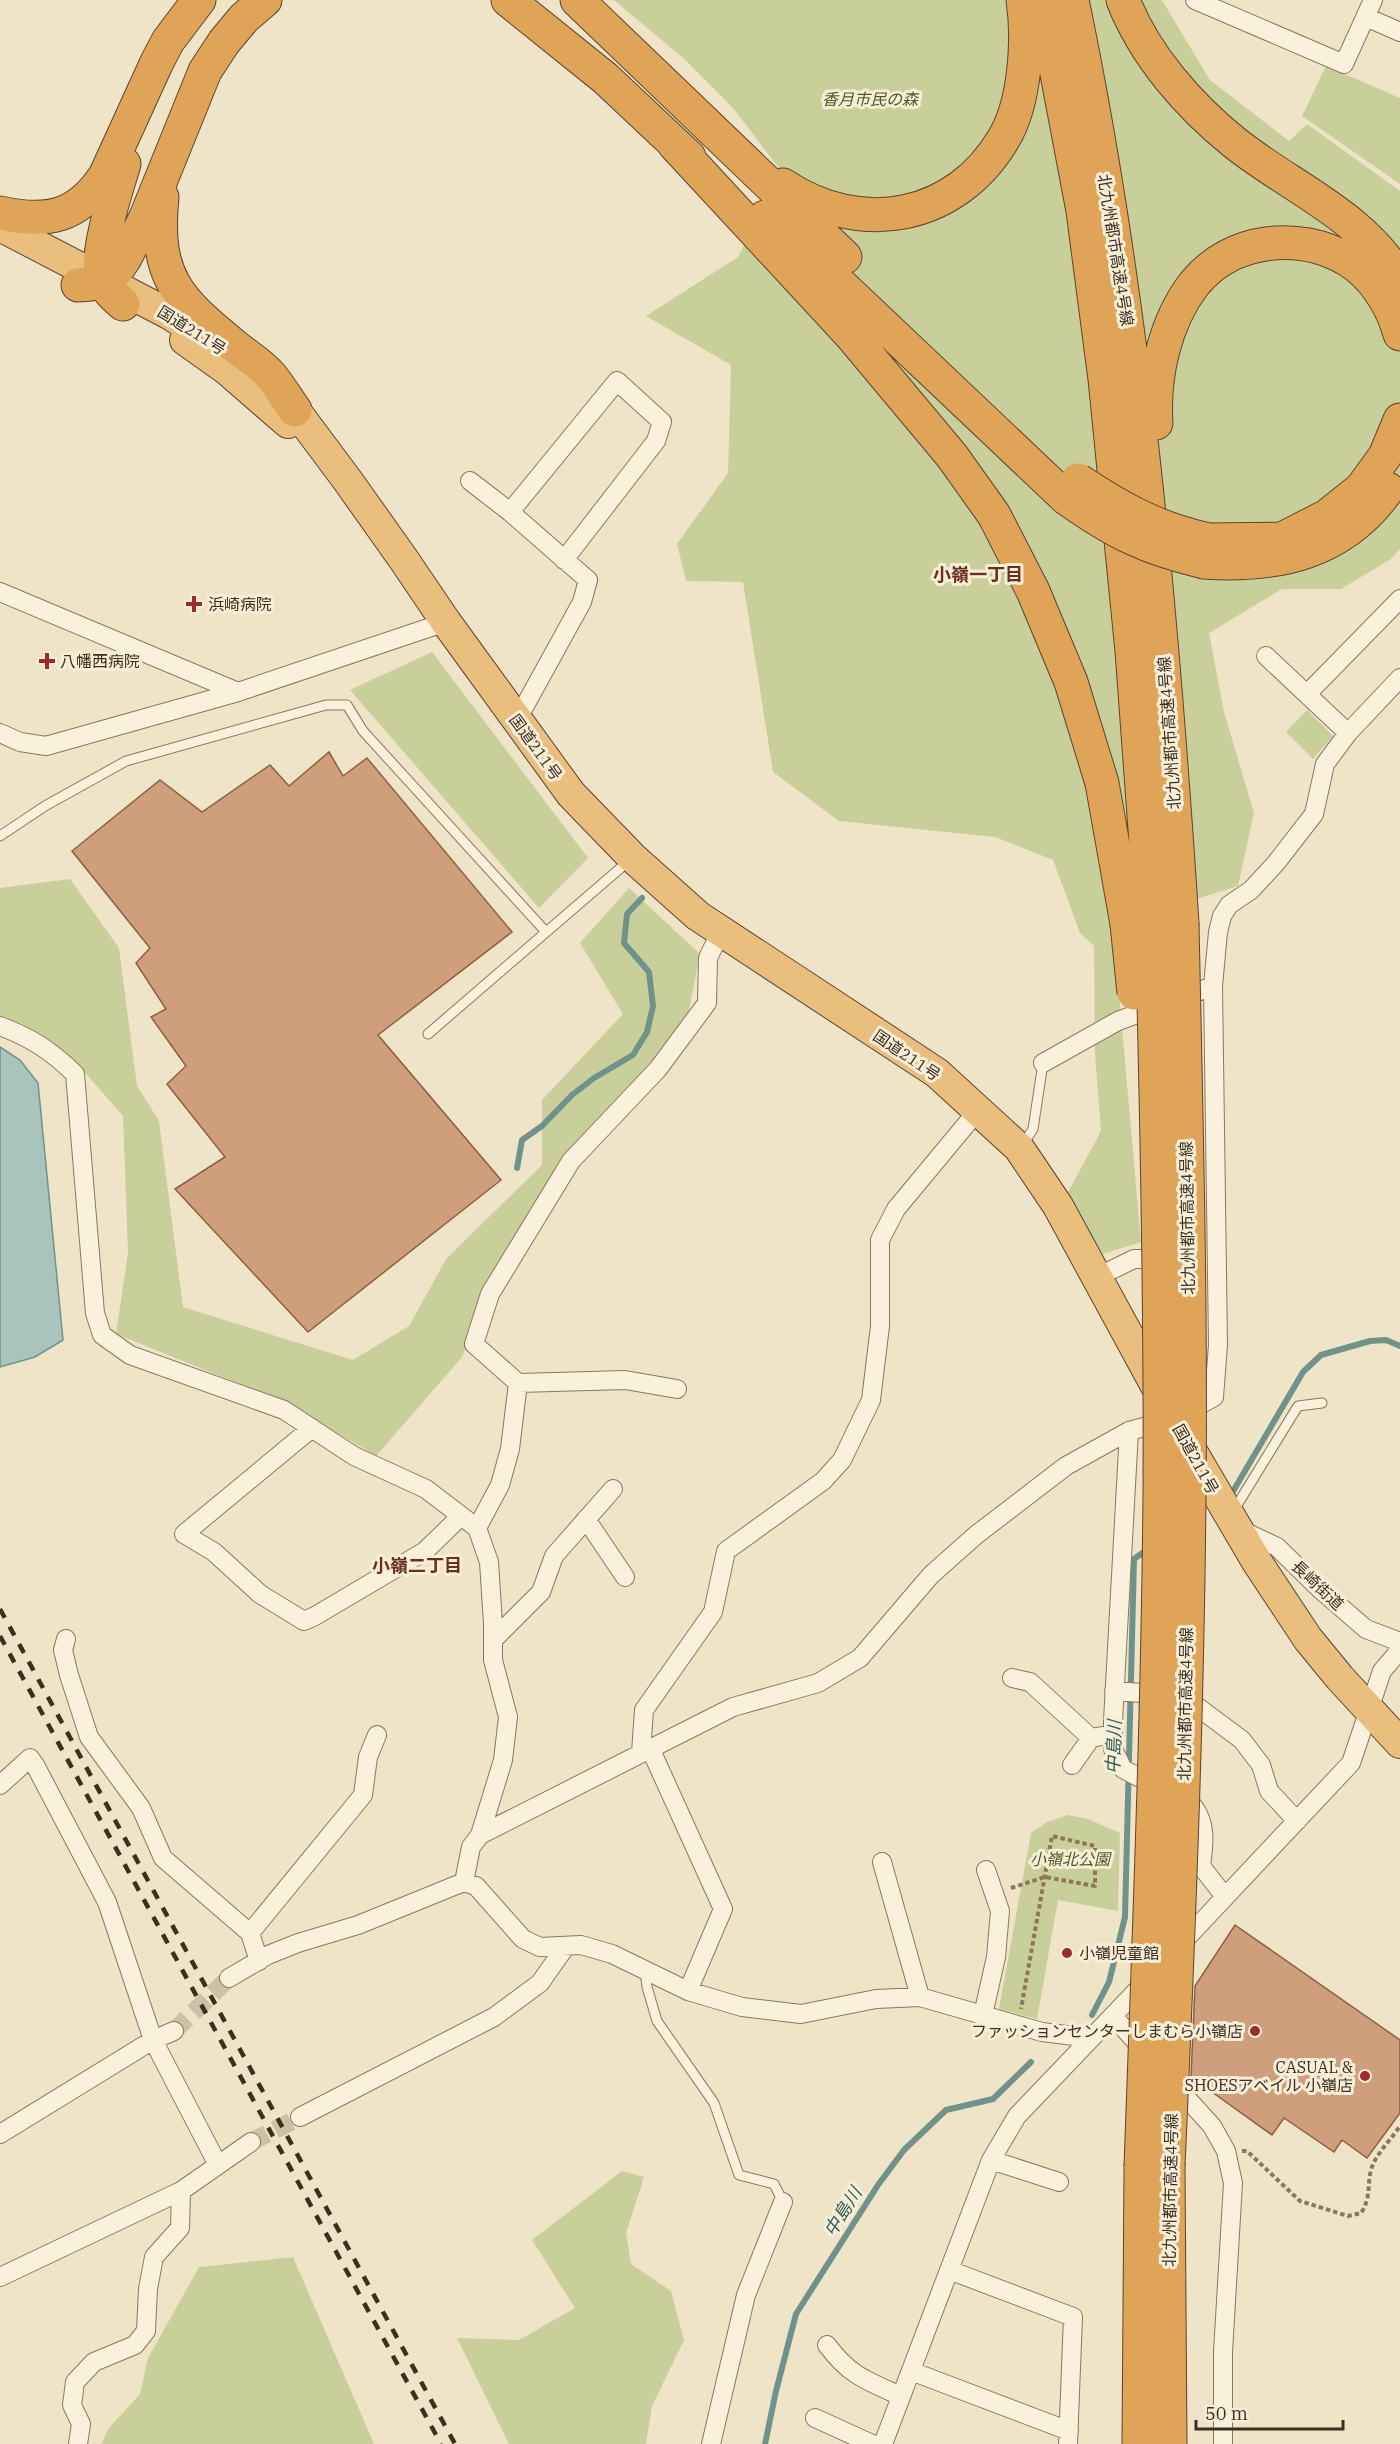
<svg xmlns="http://www.w3.org/2000/svg" width="1400" height="2444" font-family="'IBM Plex Serif','Noto Sans JP',serif">
<style>
.green{fill:#c9cf9b}
.water{fill:#a9c4bc;stroke:#6f938a;stroke-width:1.5}
.lines{fill:none;stroke-linecap:round;stroke-linejoin:round}
.stream{stroke:#6f938a;stroke-width:6}
.building{fill:#cf9f7d;stroke:#8d5f41;stroke-width:1.5}
.minor-tunnel{stroke:#ccc0a6;stroke-width:18;stroke-dasharray:18 9;stroke-linecap:butt}
.service-casing{stroke:#8d765c;stroke-width:11}
.minor-casing{stroke:#8d765c;stroke-width:20}
.trunk-casing{stroke:#5b4430;stroke-width:32}
.motorway-casing{stroke:#5b4430;stroke-width:35}
.path{stroke:#8d765c;stroke-width:4;stroke-dasharray:4.5 3;stroke-linecap:butt}
.service{stroke:#faf1dc;stroke-width:9}
.minor{stroke:#faf1dc;stroke-width:18}
.trunk{stroke:#eabe7c;stroke-width:30}
.motorway{stroke:#e0a458;stroke-width:33}
.rail{stroke:#3d2e20;stroke-width:4.5;stroke-dasharray:10 10;stroke-linecap:butt}
.motorway-bridge-casing{stroke:#5b4430;stroke-width:35;stroke-linecap:butt}
.motorway-bridge{stroke:#e0a458;stroke-width:33}
.poi-dot{fill:#9e2a2b;stroke:#f7eed8;stroke-width:2}
.labels{text-anchor:middle;stroke-width:6;stroke-linejoin:round;paint-order:stroke}
.park-label{font-size:16px;font-style:italic;fill:#4d5a26;stroke:#f7eed8}
.street-label{font-size:16px;fill:#3d2e20;stroke:#f7eed8}
.poi-label{font-size:16px;fill:#3d2e20;stroke:#f7eed8;text-anchor:start}
.neighbourhood-label{font-size:18px;font-weight:bold;fill:#6b2e1e;stroke:#f7eed8}
.water-label{font-size:18px;font-style:italic;fill:#2f5d5a;stroke:#f7eed8}
</style>
<rect width="100%" height="100%" fill="#f0e4c8"/>
<!-- green -->
<path class="green" d="M614,0H1162L1210,80L1289,141L1307,124L1400,191V549L1391,559L1341,589H1282L1209,633L1224,712L1254,813L1238,886L1113,925L1141,1242L1103,1254L1065,1198L1101,1131L1095,1054L1094,946L1080,933L1053,860L995,837L839,821L773,772L743,582L686,581L677,544L728,473L731,365L646,316L738,257L782,172L733,108L683,58Z
M1326,66L1400,98V184L1302,116Z
M432,652L588,858L539,908L350,690Z
M1307,710L1333,736L1313,759L1286,732Z
M70,879L119,948L137,1086L159,1121L183,1307L353,1360L409,1326L446,1259L542,1165V1100L623,1014L580,943L629,888L700,954L686,1025L565,1158L482,1294L463,1356L376,1456L287,1403L116,1334L128,1253L123,1116L81,1068L0,1017V888Z
M1068,1815L1088,1819L1120,1833L1118,1911L1058,1900L1037,2019L999,2009L1031,1833L1047,1822Z
M622,2171L644,2177L626,2233L631,2264L671,2291L684,2340L652,2406L646,2444H509L457,2338L519,2340L575,2308L532,2240Z
M293,2257L374,2444H101L109,2428L140,2394L148,2358L199,2267Z"/>
<!-- water -->
<path class="water" d="M0,1047L20,1060L38,1083L63,1340L35,1357L0,1367Z"/>
<g class="lines">
<!-- stream -->
<path class="stream" d="M517,1168L522,1140L542,1126L572,1095L594,1078L633,1055L647,1032L653,1006L649,972L624,943L627,914L642,898
M1232,1493L1303,1372L1321,1355L1370,1341L1386,1340L1400,1346
M1092,2015L1109,1982L1125,1917L1134,1559L1148,1549
M765,2444L776,2391L796,2314L878,2185L904,2150L946,2110L993,2099L1031,2062"/>
</g>
<!-- building -->
<path class="building" d="M329,752L343,776L367,758L512,932L378,1035L501,1180L308,1332L175,1189L225,1157L167,1084L186,1066L151,1017L166,1009L136,963L150,948L72,851L160,780L202,812L270,765L289,786Z
M1235,1925L1400,2040V2113L1367,2158L1342,2140L1334,2152L1284,2118L1272,2135L1191,2077L1195,1986Z"/>
<g class="lines">
<!-- minor-tunnel -->
<path class="minor-tunnel" d="M174,2031L229,1978
M251,2142L300,2117"/>
<defs>
<path id="service" d="M0,836L45,806L126,761L326,705H347L363,731L546,932
M428,1034L631,859
M1023,1144L1033,1129L1043,1063
M1234,1510L1298,1406L1322,1403
M645,1970L647,1987L657,2021L714,2103L739,2175L774,2184L783,2202"/>
<path id="minor" d="M1195,0L1344,64L1373,0
M1366,17L1400,32
M470,481L510,512
M0,592L238,692
M1266,656L1348,733
M1307,694L1400,599
M517,720L582,602L588,580L510,512L617,381L662,422L656,441L564,560
M0,733L20,742L46,746L238,692L446,622
M0,1026C32,1038 51,1051 75,1074L95,1313L102,1335L130,1355L284,1410L354,1456L426,1489L477,1528L489,1562L493,1624V1660L508,1717L503,1760L480,1835L471,1847L464,1882
M1043,1063L1118,1021L1213,986
M1097,1277L1134,1259H1167
M677,1389L625,1380L518,1383L474,1344L490,1294L571,1161L658,1069L707,1003L708,958L721,931
M312,1428L184,1534L214,1552L260,1594L304,1621L315,1616L425,1551L461,1516
M1129,1431L1113,1721V1749L1123,1769L1193,1806C1207,1824 1204,1844 1201,1866L1225,1897
M586,1519L625,1577
M477,1528L500,1485L510,1449L518,1383
M1239,1529L1277,1547L1322,1591L1366,1629L1400,1642
M66,1639L63,1650L69,1675L89,1737L141,1808L163,1858L250,1933L259,1961
M493,1640L541,1592L554,1556L613,1489
M1012,1678L1030,1682L1091,1738
M1114,1691L1170,1695L1195,1705L1242,1740L1261,1765L1269,1791L1297,1821
M650,1748L723,1909L688,1991
M641,1753L644,1710L713,1612L726,1551L823,1481L842,1460L871,1400L880,1326V1240L896,1209L979,1109
M1072,1765L1091,1738L1102,1736
M0,1785L30,1758L35,1765L107,1902L153,2040L218,2165
M480,1835L733,1707L818,1683L860,1658L931,1575L976,1535L1066,1466L1129,1431L1174,1419L1214,1397L1218,1345L1213,986L1218,932L1222,916L1229,905L1251,890L1276,863L1314,814L1325,764L1348,733L1400,678
M882,1862L920,1997
M250,1933L363,1795L368,1757L377,1735
M1179,1946L1351,1763L1382,1671L1400,1650
M229,1978L268,1955L298,1943L358,1925L464,1882L476,1886L523,1939L540,1947L581,1945L612,1954L688,1991L742,2007L801,2014L876,1999L920,1997L1042,2032L1091,2038
M983,2015L996,1957L1000,1911L986,1870
M1113,2016L1146,2053
M1172,2082L1212,2126L1226,2151L1233,2183L1223,2352V2444
M300,2117L494,2017L540,1983L566,1946
M0,2134L153,2040L174,2031
M991,2160L1059,2182
M949,2270L1073,2317L1068,2444
M0,2277L181,2191L251,2142
M827,2345C850,2376 867,2381 901,2396
M911,2371L1069,2431
M815,2418L872,2444
M78,2444L81,2424L72,2405L75,2382L94,2362L135,2345L146,2331L148,2289L154,2257L180,2228L181,2191
M711,2444L746,2295L783,2202
M883,2444L991,2160L1017,2116L1146,1981"/>
<path id="trunk" d="M0,226L169,314L215,343
M185,340L227,370L288,423
M278,394L295,410L348,481L404,560L446,622L571,794L633,858L698,916L937,1073L1019,1148L1058,1206L1163,1399
M1186,1441L1257,1562L1308,1639L1340,1678L1400,1743"/>
<path id="motorway" d="M508,0L605,78L689,157
M577,0L845,257
M1043,0L1083,211L1105,379L1132,651L1152,925
M1072,0C1135,304 1162,613 1182,923
M1123,0C1145,56 1189,106 1235,143C1290,187 1364,216 1400,280
M674,144L850,334L952,456L994,515L1033,591L1071,682L1102,783L1127,924
M783,185C861,237 956,220 1004,138C1025,103 1029,40 1023,0
M162,197C154,277 177,299 236,347C247,356 262,365 271,376C280,387 287,399 295,410
M0,213C47,223 77,218 105,176L157,62L168,41L199,0
M765,217L802,248L1066,498
M78,285L91,284L103,279L116,271L125,258L146,217L205,71L224,42L244,18L265,0
M123,304C115,297 106,289 102,279C94,257 117,187 124,164
M1156,423C1153,375 1165,322 1194,284C1231,238 1299,231 1348,260C1374,276 1392,305 1400,334
M1209,540L1282,539L1327,516L1361,489L1385,456L1400,420
M1204,562C1278,567 1343,553 1388,489
M1168,2166L1170,2444
M1139,2444L1141,2167"/>
</defs>
<!-- service casing -->
<use href="#service" class="service-casing"/>
<!-- minor casing -->
<use href="#minor" class="minor-casing"/>
<!-- trunk casing -->
<use href="#trunk" class="trunk-casing"/>
<!-- motorway casing -->
<use href="#motorway" class="motorway-casing"/>
<!-- path -->
<path class="path" d="M1011,1888L1045,1877L1095,1886V1846L1052,1836L1021,2009
M1242,2151H1247L1300,2201L1348,2216L1361,2213C1373,2195 1365,2181 1374,2162C1381,2149 1392,2138 1400,2126"/>
<!-- service -->
<use href="#service" class="service"/>
<!-- minor -->
<use href="#minor" class="minor"/>
<!-- trunk -->
<use href="#trunk" class="trunk"/>
<!-- motorway -->
<use href="#motorway" class="motorway"/>
<!-- rail -->
<path class="rail" d="M0,1609L455,2444
M0,1636L441,2444"/>
<defs>
<path id="motorway-bridge" d="M1078,480C1121,509 1158,529 1209,540
M1066,498C1115,533 1146,548 1204,562
M1127,924L1134,993
M1168,2166C1178,1944 1187,1721 1189,1498C1191,1306 1186,1114 1182,923
M1141,2167C1149,1942 1158,1717 1160,1493C1161,1303 1157,1114 1152,925"/>
</defs>
<!-- motorway-bridge casing -->
<use href="#motorway-bridge" class="motorway-bridge-casing"/>
<!-- motorway-bridge -->
<use href="#motorway-bridge" class="motorway-bridge"/>
</g>
<!-- markers -->
<g class="poi-dot">
<path d="M191 595h6v6h6v6h-6v6h-6v-6h-6v-6h6z"/>
<path d="M44 652h6v6h6v6h-6v6h-6v-6h-6v-6h6z"/>
<circle cx="1067" cy="1953" r="6"/>
<circle cx="1255" cy="2031" r="6"/>
<circle cx="1365" cy="2076" r="6"/>
</g>
<g class="labels">
<!-- park labels -->
<g class="park-label">
<text x="870" y="105">香月市民の森</text>
<text x="1070" y="1865">小嶺北公園</text>
</g>
<!-- street labels -->
<g class="street-label">
<text transform="translate(1116 250) rotate(81)" y="6">北九州都市高速4号線</text>
<text transform="translate(192 330) rotate(32)" y="6">国道211号</text>
<text transform="translate(1169 733) rotate(-94)" y="6">北九州都市高速4号線</text>
<text transform="translate(536 747) rotate(54)" y="6">国道211号</text>
<text transform="translate(907 1055) rotate(34)" y="6">国道211号</text>
<text transform="translate(1187 1218) rotate(-91)" y="6">北九州都市高速4号線</text>
<text transform="translate(1196 1459) rotate(61)" y="6">国道211号</text>
<text transform="translate(1318 1585) rotate(43)" y="6">長崎街道</text>
<text transform="translate(1185 1704) rotate(-89)" y="6">北九州都市高速4号線</text>
<text transform="translate(1170 2190) rotate(-89)" y="6">北九州都市高速4号線</text>
</g>
<!-- poi labels -->
<g class="poi-label">
<text x="208" y="610">浜崎病院</text>
<text x="60" y="667">八幡西病院</text>
<text x="1079" y="1959">小嶺児童館</text>
<text x="1243" y="2037" text-anchor="end">ファッションセンターしまむら小嶺店</text>
<text x="1353" y="2073" text-anchor="end">CASUAL &amp;<tspan x="1353" dy="18">SHOESアベイル 小嶺店</tspan></text>
</g>
<!-- neighbourhood labels -->
<g class="neighbourhood-label">
<text x="978" y="581">小嶺一丁目</text>
<text x="417" y="1572">小嶺二丁目</text>
</g>
<!-- water labels -->
<g class="water-label">
<text transform="translate(1114 1747) rotate(-88)" y="6">中島川</text>
<text transform="translate(843 2212) rotate(-58)" y="6">中島川</text>
</g>
</g>
<!-- scale -->
<path d="M1196 2420v9h147v-9" fill="none" stroke="#3d2e20" stroke-width="3"/>
<text x="1205" y="2420" font-size="18" fill="#3d2e20" stroke="#f7eed8" stroke-width="4.5" paint-order="stroke">50 m</text>
</svg>
